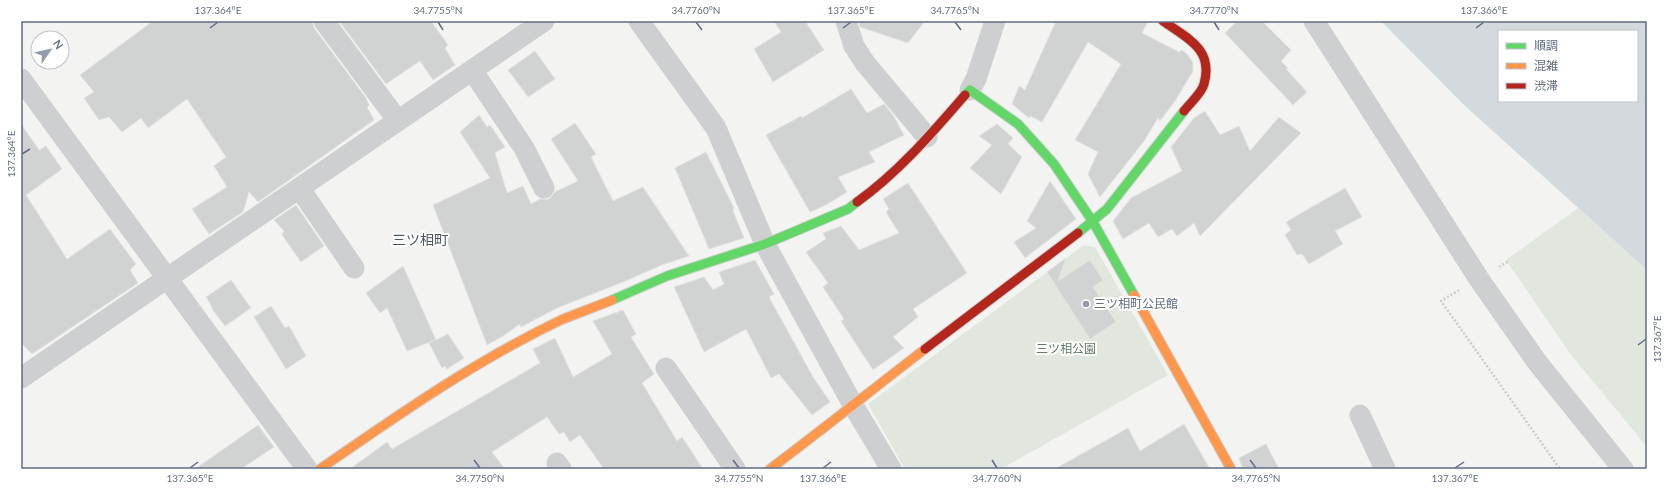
<svg xmlns="http://www.w3.org/2000/svg" width="1668" height="490" font-family="Lato,'Noto Sans JP',sans-serif">
<style>
.green{fill:#e1e7df}
.water{fill:#d4d9dd;fill-rule:evenodd}
.building{fill:#d1d3d3;stroke:#e2e3e1}
.lines{fill:none;stroke-linecap:round;stroke-linejoin:round}
.fast-casing{stroke:#d0d2d3;stroke-width:11}
.slow-casing{stroke:#d0d2d3;stroke-width:11}
.jam-casing{stroke:#d0d2d3;stroke-width:11}
.path{stroke:#ccc;stroke-width:2.5;stroke-dasharray:2 2;stroke-linecap:butt}
.street{stroke:#cecfd0;stroke-width:21}
.fast{stroke:#63d668;stroke-width:9}
.slow{stroke:#ff974d;stroke-width:9}
.jam{stroke:#b3261e;stroke-width:9}
.ticks{fill:none;stroke:#606c84;stroke-width:1.5}
.poi-dot{fill:#939caa;stroke:#fff;stroke-width:1.5}
.labels{text-anchor:middle;stroke-width:4;stroke-linejoin:round;paint-order:stroke}
.poi-label{font-size:12px;fill:#606c84;stroke:#fff;text-anchor:start}
.park-label{font-size:12px;fill:#607b61;stroke:#fff}
.quarter-label{font-size:14px;fill:#4f5869;stroke:#fff}
.neatline{fill:none;stroke:#606c84;stroke-width:1.5}
.ticks-label{font-size:10px;text-anchor:middle;fill:#606c84}
</style>
<rect width="100%" height="100%" fill="#f3f4f1"/>
<!-- green -->
<path class="green" d="M1578,208L1647,270V447L1571,355L1506,260Z
M1084,245L1095,247L1168,375L1001,469H905L868,404Z"/>
<!-- water -->
<path class="water" d="M1381,21H1647V270L1464,105ZM1499,31H1637V101H1499Z"/>
<!-- building -->
<path class="building" d="M153,21H312L314,28L366,98L369,105L367,107L374,120L258,202L249,192L243,212L209,234L192,209L227,187L214,166L226,157L187,99L148,128L141,118L122,132L109,117L99,120L84,98L94,92L80,75Z
M339,21H431L448,45L445,48L455,65L433,80L420,61L386,84Z
M774,21H805L824,50L773,82L754,49L781,32Z
M859,21H925L908,43L860,27Z
M1056,21H1148L1142,33L1179,52L1182,50L1188,55L1193,63V71L1175,101L1160,121L1158,118L1144,141L1100,197L1088,174L1098,152L1075,140L1121,64L1088,42L1042,122L1030,116L1029,118L1012,104L1019,86L1025,90Z
M1237,21H1262L1291,50L1281,61L1288,68L1286,69L1307,92L1293,105L1225,33Z
M535,51L555,79L528,97L508,70Z
M851,89L867,113L884,104L893,115L904,135L869,152L875,162L838,177L847,192L826,205L810,212L766,135L801,116L802,118Z
M1205,111L1220,135L1239,126L1250,151L1279,117L1301,133L1200,236L1194,223L1177,236L1172,229L1158,237L1149,223L1123,239L1113,221L1131,198L1182,171L1171,147L1194,118Z
M479,115L487,127L490,125L505,147L495,153L507,193L523,186L531,204L540,199H549L555,192L578,181L551,139L575,123L596,154L591,157L613,201L643,187L689,256L662,265L623,282L557,308L521,327L520,324L503,336L487,345L433,205L490,178L460,132Z
M21,124L39,150L46,146L62,169L26,195L67,259L110,229L136,264L130,270L138,283L32,354L21,343Z
M997,124L1013,138L1008,144L1022,157L1001,194L970,168L992,145L979,136Z
M706,152L734,208L733,211L744,238L709,249L675,168Z
M1050,181L1076,219L1025,258L1014,242L1036,228L1027,221Z
M908,183L967,273L913,309L918,317L893,337L904,348L873,370L841,321L844,319L823,287L828,283L806,252L826,239L823,233L841,226L859,250L899,233L886,212L889,209L883,199Z
M1345,188L1362,217L1335,231L1343,244L1309,264L1302,254L1297,255L1285,235L1291,230L1286,222Z
M296,205L324,246L301,262L282,235L284,231L274,220Z
M1066,258L1058,281L1090,260L1103,280L1093,287L1116,322L1090,339L1047,272Z
M755,260L774,294L769,297L813,377L830,402L812,415L779,374L771,378L746,329L704,352L674,287L704,277L713,290L724,284L719,272Z
M403,266L436,340L448,334L464,358L447,369L445,366L442,368L429,343L435,340L407,351L387,308L380,313L366,293Z
M231,280L251,308L225,326L212,309V307L206,297Z
M271,306L285,328L289,326L306,356L286,369L254,317Z
M623,310L636,334L631,337L654,374L642,383L677,441L682,437L703,469H604L580,435L570,442L564,432L559,434L547,417L492,452L505,469H350L387,442L392,449L540,363L533,349L555,338L573,377L612,354L593,321Z
M1184,424L1210,469H1055L1128,428L1140,451Z
M258,425L274,447L241,469H195Z
M1266,444L1279,469H1243L1239,458Z"/>
<g class="lines">
<defs>
<path id="fast" d="M965,95L970,90L1018,124L1054,164L1093,222L1134,295
M1078,233L1107,209L1184,111
M612,300L667,276L765,244L848,209L857,202"/>
<path id="slow" d="M1134,295L1231,469
M320,469C398,415 475,361 561,320C578,313 595,307 612,300
M770,469C822,430 873,389 925,349"/>
<path id="jam" d="M1163,21C1187,38 1214,49 1204,84C1202,93 1190,103 1184,111
M857,202C898,173 932,133 965,95
M925,349L1078,233"/>
</defs>
<!-- fast casing -->
<use href="#fast" class="fast-casing"/>
<!-- slow casing -->
<use href="#slow" class="slow-casing"/>
<!-- jam casing -->
<use href="#jam" class="jam-casing"/>
<!-- path -->
<path class="path" d="M1499,267L1509,261
M1459,290L1441,301L1560,469"/>
<!-- street -->
<path class="street" d="M324,21L398,121
M639,21L716,128L765,244L853,405L891,469
M846,21L854,46L865,63L927,137
M1314,21L1479,279L1537,362L1623,469
M472,70L524,148L544,188
M21,79L307,469
M970,90L976,79L995,21
M300,189L354,268
M666,368L735,469
M21,378L544,21
M1360,415L1385,469
M557,463L561,469"/>
<!-- fast -->
<use href="#fast" class="fast"/>
<!-- slow -->
<use href="#slow" class="slow"/>
<!-- jam -->
<use href="#jam" class="jam"/>
</g>
<!-- ticks -->
<path class="ticks" d="M438,22L443,30M696,22L702,30M955,22L961,30M1214,22L1219,30M210,28L218,22M843,28L851,22M1476,28L1484,22M22,154L30,149M1638,345L1646,339M474,460L480,468M733,460L739,468M992,460L997,468M1250,460L1256,468M190,468L198,462M823,468L831,462M1455,468L1464,462"/>
<!-- markers -->
<circle class="poi-dot" cx="1086" cy="304" r="4"/>
<g class="labels">
<!-- poi labels -->
<g class="poi-label">
<text x="1094" y="308">三ツ相町公民館</text>
</g>
<!-- park labels -->
<g class="park-label">
<text x="1066" y="353">三ツ相公園</text>
</g>
<!-- quarter labels -->
<g class="quarter-label">
<text x="420" y="245">三ツ相町</text>
</g>
</g>
<!-- border -->
<rect width="1668" height="490" fill="none" stroke="#ffffff" stroke-width="44"/>
<!-- legend -->
<rect x="1498" y="30" width="140" height="72" fill="#ffffff" stroke="#bfc4ce"/>
<rect x="1506" y="43" width="20" height="6" fill="#63d668" stroke="#bfc4ce"/>
<text x="1534" y="50" font-size="12" fill="#606c84">順調</text>
<rect x="1506" y="63" width="20" height="6" fill="#ff974d" stroke="#bfc4ce"/>
<text x="1534" y="70" font-size="12" fill="#606c84">混雑</text>
<rect x="1506" y="83" width="20" height="6" fill="#b3261e" stroke="#bfc4ce"/>
<text x="1534" y="90" font-size="12" fill="#606c84">渋滞</text>
<!-- north arrow -->
<g transform="translate(50 50) rotate(56)"><circle r="19" fill="#ffffff" stroke="#bfc4ce"/>
<path d="M0-3L7 15L0 10L-7 15Z" fill="#939caa"/>
<text y="-6" font-size="11" font-weight="bold" text-anchor="middle" fill="#606c84">N</text>
</g>
<rect x="22" y="22" width="1624" height="446" class="neatline"/>
<g class="ticks-label">
<text x="218" y="14">137.364°E</text>
<text x="438" y="14">34.7755°N</text>
<text x="696" y="14">34.7760°N</text>
<text x="851" y="14">137.365°E</text>
<text x="955" y="14">34.7765°N</text>
<text x="1214" y="14">34.7770°N</text>
<text x="1484" y="14">137.366°E</text>
<text transform="translate(11 154) rotate(-90)" y="4">137.364°E</text>
<text transform="translate(1657 339) rotate(-90)" y="4">137.367°E</text>
<text x="190" y="482">137.365°E</text>
<text x="480" y="482">34.7750°N</text>
<text x="739" y="482">34.7755°N</text>
<text x="823" y="482">137.366°E</text>
<text x="997" y="482">34.7760°N</text>
<text x="1256" y="482">34.7765°N</text>
<text x="1455" y="482">137.367°E</text>
</g>
</svg>
